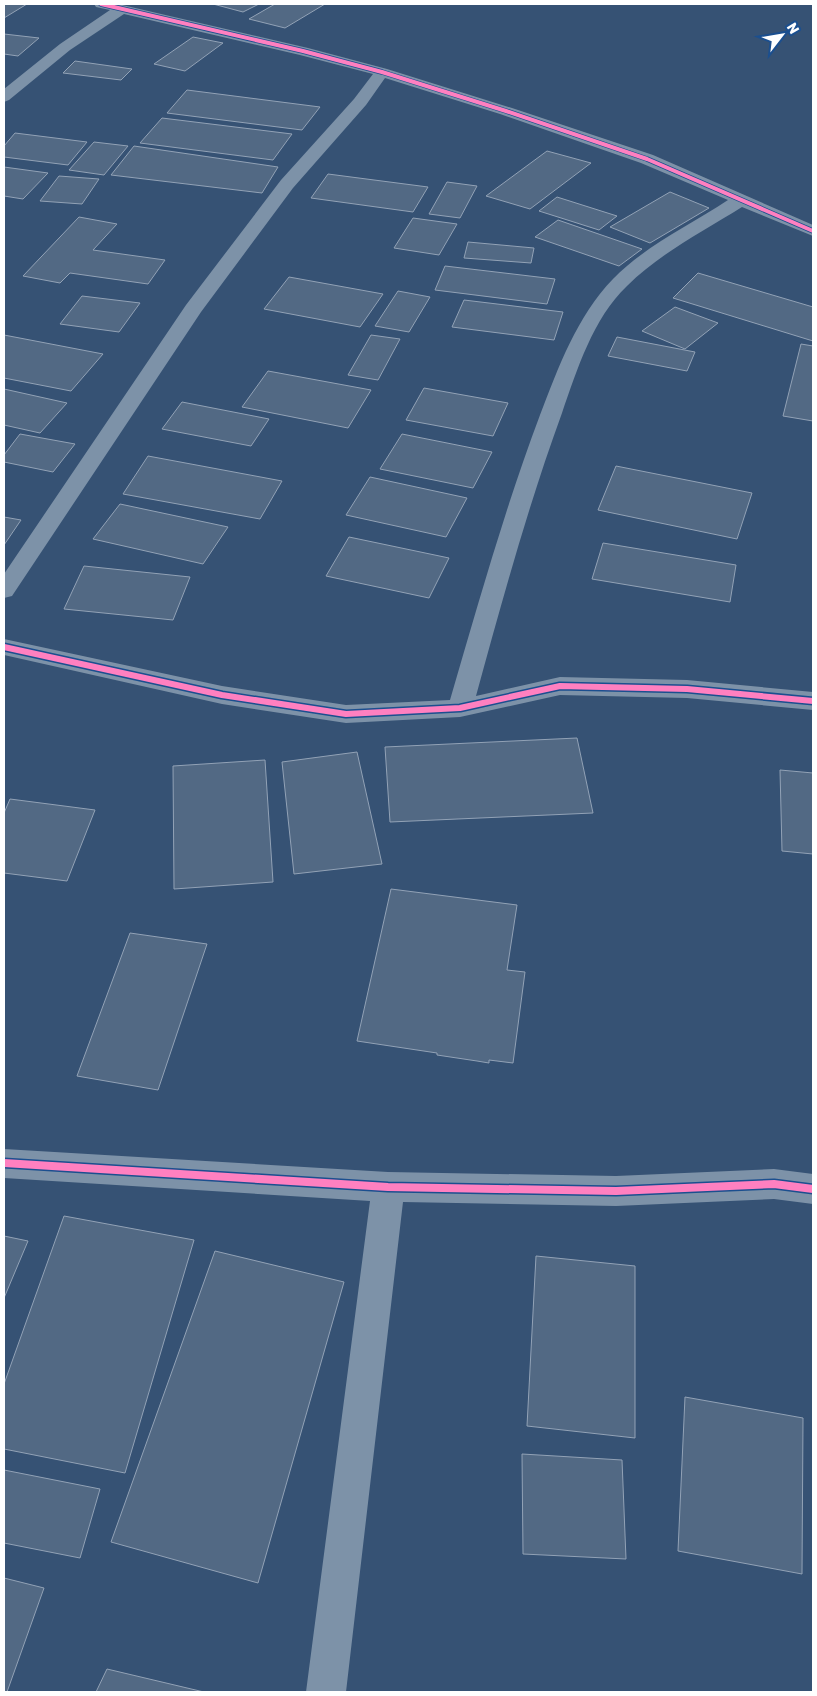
<svg xmlns="http://www.w3.org/2000/svg" width="817" height="1696" font-family="Rubik,sans-serif">
<style>
.building{fill:#526984;stroke:#92a2b6}
.lines{fill:none;stroke-linecap:round;stroke-linejoin:round}
.minor{fill:#7d92a8;fill-rule:evenodd}
.cycleway-far2-casing{stroke:#1b4f8f;stroke-width:5.5}
.cycleway-far1-casing{stroke:#1b4f8f;stroke-width:9}
.cycleway-casing{stroke:#1b4f8f;stroke-width:11}
.cycleway-far2{stroke:#ff80c0;stroke-width:4}
.cycleway-far1{stroke:#ff80c0;stroke-width:6}
.cycleway{stroke:#ff80c0;stroke-width:8}
</style>
<rect width="100%" height="100%" fill="#365274"/>
<!-- building -->
<path class="building" d="M4,4H27L4,18Z
M213,4H259L243,12Z
M275,4H325L285,28L249,19Z
M4,34L39,38L18,56L4,54Z
M193,37L223,43L185,71L154,64Z
M75,61L132,69L121,80L63,73Z
M187,90L320,107L302,130L167,113Z
M162,118L292,134L273,160L140,143Z
M15,133L87,142L68,165L4,157V146Z
M94,142L128,146L104,175L69,170Z
M134,146L278,167L262,193L111,175Z
M547,151L591,163L530,209L486,196Z
M4,167L48,173L23,199L4,196Z
M328,174L428,187L413,212L311,198Z
M59,176L99,179L82,204L40,201Z
M447,182L477,186L460,218L429,214Z
M670,192L709,208L650,243L610,227Z
M557,197L617,216L599,230L539,211Z
M79,217L117,224L93,250L165,260L148,284L70,273L60,283L23,276Z
M413,218L457,224L439,255L394,248Z
M558,220L642,249L619,266L535,237Z
M468,242L534,248L531,263L464,258Z
M445,266L555,279L547,304L435,290Z
M698,273L813,307V341L673,298Z
M289,277L383,294L360,327L264,309Z
M398,291L430,297L409,332L375,326Z
M82,296L140,303L119,332L60,324Z
M464,300L563,312L554,340L452,327Z
M675,307L718,323L685,349L642,331Z
M4,335L103,354L71,391L4,378Z
M371,335L400,339L378,380L348,375Z
M617,337L695,352L687,371L608,356Z
M801,344L813,346V421L783,416Z
M268,371L371,390L348,428L242,407Z
M424,388L508,403L493,436L406,420Z
M4,389L67,403L40,433L4,425Z
M182,402L269,419L251,446L162,429Z
M20,434L75,444L53,472L4,462V455Z
M402,434L492,452L473,488L380,469Z
M148,456L282,481L260,519L123,494Z
M616,466L752,493L737,539L598,510Z
M370,477L467,498L446,537L346,515Z
M120,504L228,527L203,564L93,539Z
M4,517L21,520L4,545Z
M349,537L449,558L429,598L326,576Z
M603,543L736,565L730,602L592,579Z
M84,566L190,577L173,620L64,609Z
M577,738L593,813L390,822L385,747Z
M357,752L382,864L294,874L282,762Z
M265,760L273,882L174,889L173,766Z
M780,770L813,773V854L782,851Z
M10,799L95,810L67,881L4,873V813Z
M391,889L517,905L507,970L525,972L513,1063L489,1060V1063L477,1061L437,1055V1053L357,1041Z
M130,933L207,944L158,1090L77,1076Z
M64,1216L194,1240L125,1473L4,1449V1384Z
M4,1236L28,1241L4,1298Z
M215,1251L344,1282L258,1583L111,1542Z
M536,1256L635,1266V1438L527,1426Z
M685,1397L803,1418L802,1574L678,1551Z
M522,1454L622,1460L626,1559L523,1554Z
M4,1470L100,1489L80,1558L4,1543Z
M4,1578L44,1588L7,1692H4Z
M107,1669L204,1692H96Z"/>
<g class="lines">
<!-- minor -->
<path class="minor" d="M94,4H118L308,48L387,69L512,108L653,155L813,225V236L742,207C704,231 660,253 627,286C593,318 577,370 562,413C528,506 502,601 476,696L560,677L687,680L813,692V710L687,698L560,695L460,717L346,723L222,704L4,655V639L222,686L346,705L450,700C478,604 505,508 540,415C558,368 577,316 613,279C645,246 690,225 728,200L641,163L500,114L385,78L366,105L293,188L201,312L12,596L4,598V574L186,305L281,180L354,99L373,74L300,55L124,14L70,50L9,100L4,102V89L60,44L110,10L96,7Z
M4,1149L388,1172L616,1176L774,1169L813,1174V1204L774,1199L616,1206L403,1202L346,1692H306L370,1201L4,1178Z"/>
<defs>
<path id="cycleway-far2" d="M101,4L303,51L382,72L506,111L647,159L813,231"/>
<path id="cycleway-far1" d="M4,647L222,695L346,714L460,708L560,686L687,689L813,701"/>
<path id="cycleway" d="M4,1163L388,1187L616,1191L774,1184L813,1189"/>
</defs>
<!-- cycleway-far2 casing -->
<use href="#cycleway-far2" class="cycleway-far2-casing"/>
<!-- cycleway-far1 casing -->
<use href="#cycleway-far1" class="cycleway-far1-casing"/>
<!-- cycleway casing -->
<use href="#cycleway" class="cycleway-casing"/>
<!-- cycleway-far2 -->
<use href="#cycleway-far2" class="cycleway-far2"/>
<!-- cycleway-far1 -->
<use href="#cycleway-far1" class="cycleway-far1"/>
<!-- cycleway -->
<use href="#cycleway" class="cycleway"/>
</g>
<!-- border -->
<rect width="817" height="1696" fill="none" stroke="#ffffff" stroke-width="10"/>
<!-- north arrow -->
<g transform="translate(782 35) rotate(59)" stroke="#1b4f8f" stroke-width="4" paint-order="stroke">
<path d="M0-4L9 19L0 12L-9 19Z" fill="#ffffff"/>
<text y="-8" font-size="14" font-weight="bold" text-anchor="middle" fill="#ffffff">N</text>
</g>
</svg>
